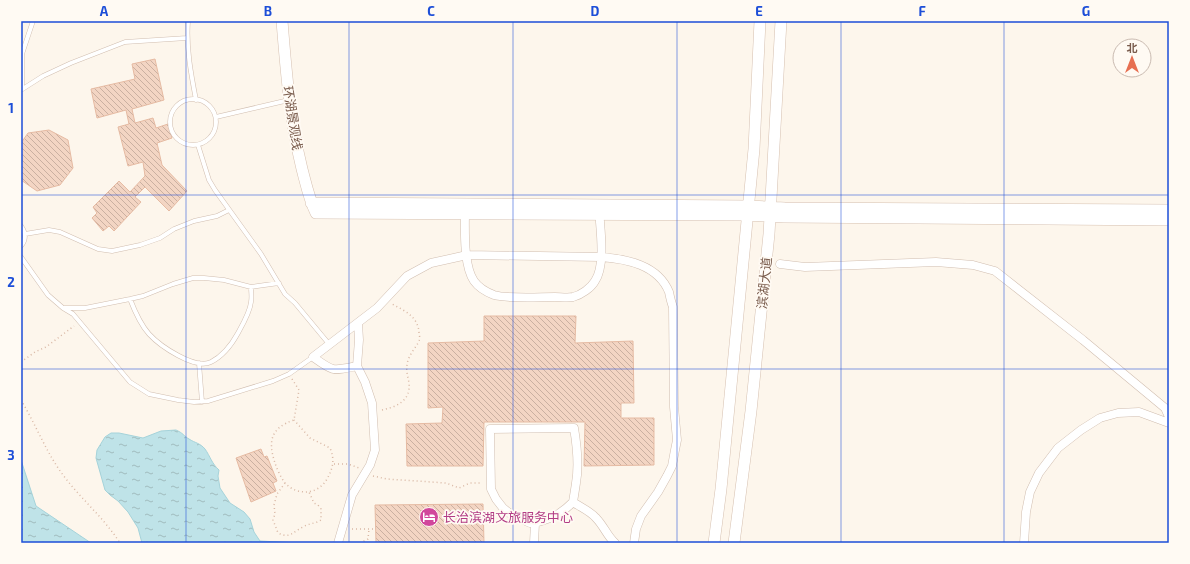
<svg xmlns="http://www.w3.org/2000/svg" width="1190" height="564" font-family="'Exo 2','Noto Sans SC',sans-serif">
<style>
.water{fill:url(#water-ripples);stroke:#a5d3da}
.building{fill:url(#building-back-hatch);stroke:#e6bba3}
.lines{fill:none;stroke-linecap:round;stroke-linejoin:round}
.lane-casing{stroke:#d1beb0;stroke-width:5}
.street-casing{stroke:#d1beb0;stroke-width:9}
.secondary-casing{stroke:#d6c0b0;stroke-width:12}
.path{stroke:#d9b8a5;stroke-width:1.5;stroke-dasharray:1 3;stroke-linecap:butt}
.lane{stroke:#fff;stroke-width:4}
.street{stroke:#fff;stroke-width:8}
.secondary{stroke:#fff;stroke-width:11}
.grid{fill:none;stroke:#1d4ed8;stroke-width:1;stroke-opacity:0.55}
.labels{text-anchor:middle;stroke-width:3.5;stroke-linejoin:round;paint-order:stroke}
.street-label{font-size:13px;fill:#7a5c4d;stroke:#fffaf3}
.hotel-label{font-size:13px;fill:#b23c85;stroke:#fffaf3;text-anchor:start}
.neatline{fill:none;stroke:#1d4ed8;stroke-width:1.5}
.grid-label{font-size:13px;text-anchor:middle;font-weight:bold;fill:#1d4ed8}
</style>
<defs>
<pattern id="water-ripples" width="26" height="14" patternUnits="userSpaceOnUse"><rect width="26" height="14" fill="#bfe3e8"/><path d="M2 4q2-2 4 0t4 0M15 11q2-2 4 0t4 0" fill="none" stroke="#a0bbbe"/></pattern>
<pattern id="building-back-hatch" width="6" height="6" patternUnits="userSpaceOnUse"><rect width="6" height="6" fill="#f3d5c3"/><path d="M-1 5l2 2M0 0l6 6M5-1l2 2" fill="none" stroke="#cab0a1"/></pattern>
</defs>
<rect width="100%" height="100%" fill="#fdf6ec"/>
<!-- water -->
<path class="water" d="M176,430C183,433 184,436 189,439C195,443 200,443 205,449C210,456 212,464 219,470L218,476L220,488L230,503L244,512L250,519L254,532L260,541L298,543H142L138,528L128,512L118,501L110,495L105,490L96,458L97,450L105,437L111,433H119L143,438L161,431Z
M21,460L36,506L91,543H21Z"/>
<!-- building -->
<path class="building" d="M155,59L164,100L132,109L135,123L153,118L156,128L168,124L172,138L157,143L162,165L187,191L169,211L145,187L135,197L141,202L114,231L109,226L103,231L92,218L97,213L93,207L119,181L130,192L145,176L143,162L128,166L118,127L129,124L126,110L97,118L91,89L135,79L132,64Z
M49,130L68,140L73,168L60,185L37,191L21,180V143L28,133Z
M484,316H576L575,343L633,341L634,403H621V418H654V465L584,466L585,422H484L483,466H407L406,424L442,423L443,407L428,408V343L484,341Z
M261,449L264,457L267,456L277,481L273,483L276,491L251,502L236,458Z
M483,504L484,543H376L375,505Z"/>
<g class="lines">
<defs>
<path id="lane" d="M188,21C186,48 191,74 196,100
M22,89V54L33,21
M21,90L43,76L71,63L125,42L187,38
M170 122a23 23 0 1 1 46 0a23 23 0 1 1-46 0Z
M216,117L289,100
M198,145L209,180L215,190L261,254L285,294L295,303L329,344
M21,226C26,233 26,240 21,246
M25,234L49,230L60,232L98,249L112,251L140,245L160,238L174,229L194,221L217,216L229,210
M21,257L48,295L63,308L73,314L130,382L149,394L178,400L194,402L208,401L273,381L289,374L313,357
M130,299C135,312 140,324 149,334C160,346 195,370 211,362C223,356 232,344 238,333C243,324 250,312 251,302C252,297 251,292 251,287
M63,308H85L130,299L143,296L173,284L193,278H204L224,280L251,287L279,283
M199,363L202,402"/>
<path id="street" d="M465,209C465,228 463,265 474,281C479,288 486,292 494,295C507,299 539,297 555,297C560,297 568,298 573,297C581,295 591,288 595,281C606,265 600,228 599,209
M780,264L805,267L936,262L973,265L995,271L1083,340L1165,408L1169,417
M357,366L359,340L358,323
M535,523C552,518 560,515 573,502
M338,543L352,495L370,465L375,450L372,403L365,382L357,366C332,371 334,372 313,357L377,308L407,276L431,263L467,255L601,257C627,259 658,265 669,292C670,297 671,302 673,307L674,407L677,440L675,450L672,466L667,476L658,492L641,516L636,529L634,543
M534,543L535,523H530L512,515L503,508L496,499L491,489L490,429L574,428C577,446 579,466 576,483C575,490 574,496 573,502C580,507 590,511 596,518C604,526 607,536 615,543
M1024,543L1026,512L1030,492L1039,473L1058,448L1081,430L1100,418L1118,413L1139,412L1169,423"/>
<path id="secondary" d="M282,21C286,71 290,120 302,169C306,184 309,199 316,213L748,215L784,217L1169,220
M311,203L749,206L785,208L1169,210
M714,543L721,489L754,149L760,21
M734,543L751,411L769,234L781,21"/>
</defs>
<!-- lane casing -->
<use href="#lane" class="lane-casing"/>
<!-- street casing -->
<use href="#street" class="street-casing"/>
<!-- secondary casing -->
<use href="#secondary" class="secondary-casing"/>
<!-- path -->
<path class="path" d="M21,362L35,352L46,347L74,326
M292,379L299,390L294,420C270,428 268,442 275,463C277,469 281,478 285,483C297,496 318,495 327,479C333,468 335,460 330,448L310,438L294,420
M21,400C36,425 46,452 63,475C81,499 104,518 120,543
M382,410C396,407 411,401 409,383C408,377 406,371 407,365C408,356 414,350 418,343C420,340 420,337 419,334C419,317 405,311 392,304
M334,464H348L359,468
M373,476L387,479L446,483L459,488L470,483H482
M285,483L277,494L274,505L275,514L273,520L278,533C291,539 292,532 303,527C309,523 315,524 321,520V509L318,505L314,503L309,492
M352,529H376
M360,543L368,539L369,529"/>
<!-- lane -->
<use href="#lane" class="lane"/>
<!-- street -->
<use href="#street" class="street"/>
<!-- secondary -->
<use href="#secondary" class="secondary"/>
</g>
<!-- grid -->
<path class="grid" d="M186,21V543M349,21V543M513,21V543M677,21V543M841,21V543M1004,21V543M21,195H1169M21,369H1169"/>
<!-- icons -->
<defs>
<symbol id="hotel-disc" viewBox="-11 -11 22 22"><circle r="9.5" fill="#d1479c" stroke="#fffaf3"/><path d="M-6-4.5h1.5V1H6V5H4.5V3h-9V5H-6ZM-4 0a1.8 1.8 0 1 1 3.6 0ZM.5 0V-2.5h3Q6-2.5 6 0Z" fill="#fff"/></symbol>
</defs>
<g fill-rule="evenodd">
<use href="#hotel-disc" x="418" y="506" width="22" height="22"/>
</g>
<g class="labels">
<!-- street labels -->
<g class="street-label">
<text transform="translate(293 118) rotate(81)" y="5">环湖景观线</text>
<text transform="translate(764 283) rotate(-84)" y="5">滨湖大道</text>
</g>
<!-- hotel labels -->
<g class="hotel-label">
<text x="443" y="522">长治滨湖文旅服务中心</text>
</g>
</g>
<!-- border -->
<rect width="1190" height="564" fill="none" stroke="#fffaf3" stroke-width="44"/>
<!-- north arrow -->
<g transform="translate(1132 58)"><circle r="19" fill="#fffaf3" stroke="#cabbb1"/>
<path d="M0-3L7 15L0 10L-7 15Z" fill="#e76f51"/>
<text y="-6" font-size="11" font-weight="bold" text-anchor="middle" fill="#7a5c4d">北</text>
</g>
<rect x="22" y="22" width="1146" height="520" class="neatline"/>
<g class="grid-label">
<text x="104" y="16">A</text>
<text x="268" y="16">B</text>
<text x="431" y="16">C</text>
<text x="595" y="16">D</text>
<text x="759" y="16">E</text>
<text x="922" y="16">F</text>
<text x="1086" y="16">G</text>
<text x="11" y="113">1</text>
<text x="11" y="287">2</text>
<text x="11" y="460">3</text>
</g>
</svg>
